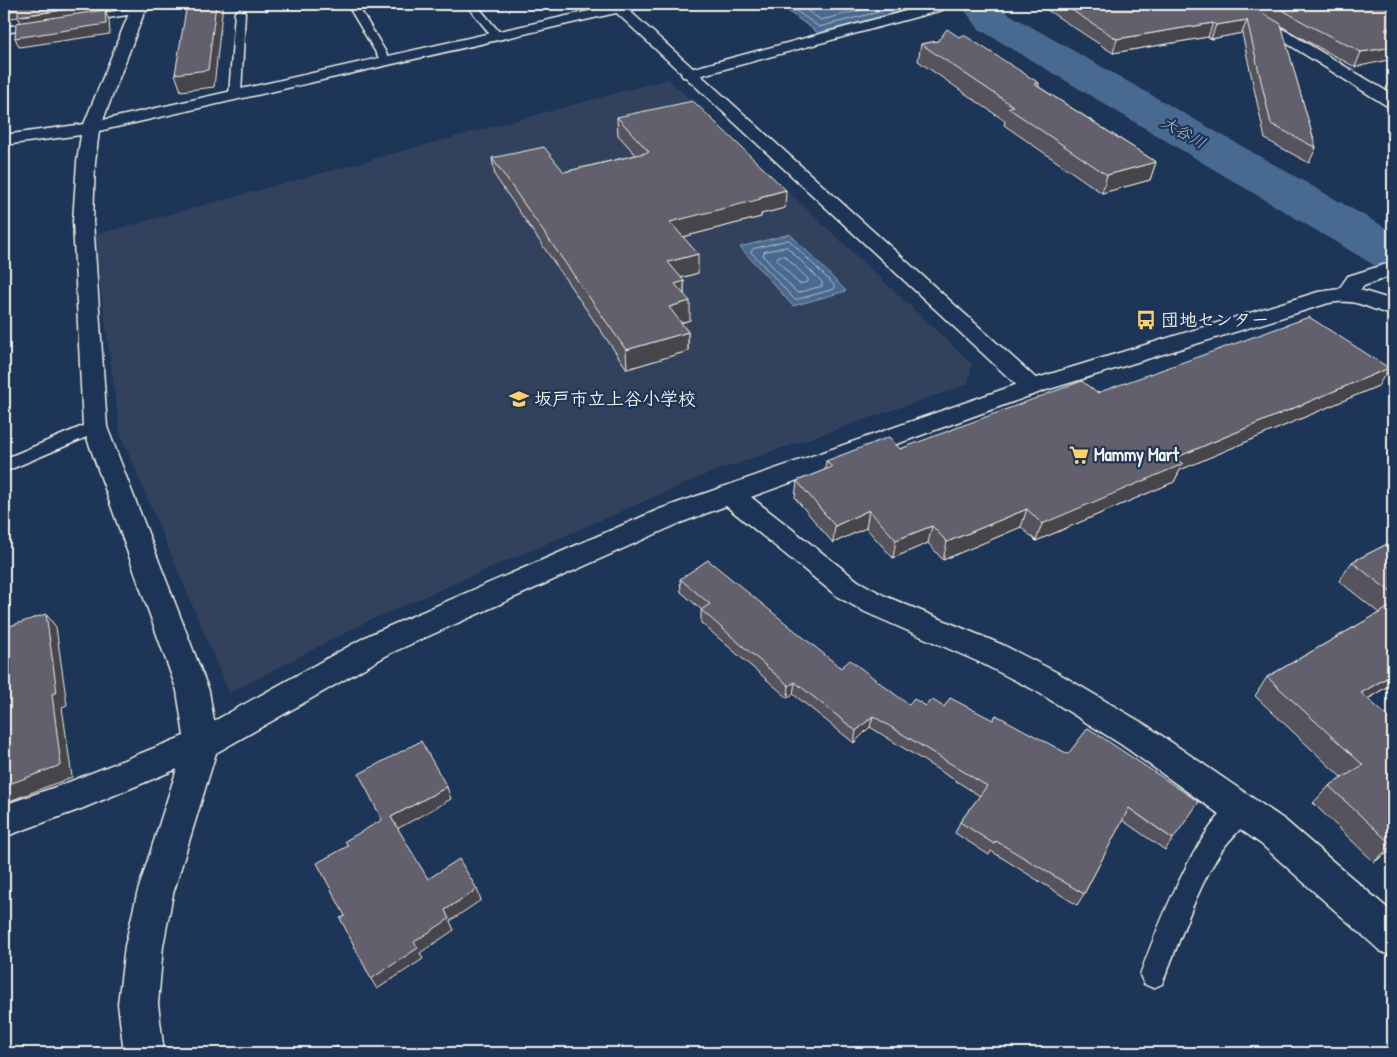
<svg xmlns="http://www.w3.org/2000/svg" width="1397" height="1057" font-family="'Patrick Hand','Klee One',sans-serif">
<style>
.built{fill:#32425d}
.water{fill:#496b90;stroke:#8da1b3}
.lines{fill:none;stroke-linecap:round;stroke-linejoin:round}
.shore{stroke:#b0bbc5;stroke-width:1}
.river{fill:#496b90;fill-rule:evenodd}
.service-casing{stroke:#f4f1e8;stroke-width:3}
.minor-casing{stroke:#f4f1e8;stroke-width:3}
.tertiary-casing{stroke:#f4f1e8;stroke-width:3}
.path{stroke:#f4f1e8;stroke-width:2;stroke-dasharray:2.5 2.5;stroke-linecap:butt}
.service{fill:#1d3557;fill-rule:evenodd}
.minor{fill:#1d3557;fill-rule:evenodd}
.tertiary{fill:#1d3557;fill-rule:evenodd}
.wall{fill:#54535d;stroke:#f4f1e8}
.shaded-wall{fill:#45444c;stroke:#f4f1e8}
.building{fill:#62616c;stroke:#f4f1e8}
.labels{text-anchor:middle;stroke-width:4.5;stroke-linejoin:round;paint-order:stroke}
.far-water-label{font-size:16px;font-style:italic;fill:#b8c2c9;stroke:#1d3557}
.poi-label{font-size:18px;font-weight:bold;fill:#f4f1e8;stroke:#1d3557;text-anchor:start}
</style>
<rect width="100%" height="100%" fill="#1d3557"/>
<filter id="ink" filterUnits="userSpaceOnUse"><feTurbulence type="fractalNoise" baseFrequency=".02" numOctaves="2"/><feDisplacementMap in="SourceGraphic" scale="10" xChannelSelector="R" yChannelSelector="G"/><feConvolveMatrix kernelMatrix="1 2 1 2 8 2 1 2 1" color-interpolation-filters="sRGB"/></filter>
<g filter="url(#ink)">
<!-- built -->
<path class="built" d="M668,79L972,364L968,384L707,474L368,621L229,693L120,433L94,235Z"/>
<!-- water -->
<path class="water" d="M778,4H930L818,33Z
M790,234L846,291L793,306L740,247Z"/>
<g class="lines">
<!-- shore -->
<path class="shore" d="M787,4L819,27L910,4
M797,4L821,20L885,4
M789,240L834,285V289L795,300L751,252L753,249Z
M787,247L822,282V286L797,293L763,256L764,252Z
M779,256H785L808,279V282L799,284L777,260Z"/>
<!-- river -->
<path class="river" d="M960,4H999L1007,13L1393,232V270L1374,265L979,29Z"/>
<defs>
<path id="service" d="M347,4H357L391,61L390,63H382Z
M466,4H476L501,34L502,36L501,38H493Z
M137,8L141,9V13L82,22L77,19L82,16Z
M240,9L245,12L241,95L235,98L229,95L235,12Z
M40,22L45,25L44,27L4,33V27Z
M95,421L101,423L104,427L101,431L4,472V459Z
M1241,799L1249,802L1253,810C1246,826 1232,836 1222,850C1195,891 1181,939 1162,984L1153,988L1144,984L1140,975C1155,934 1200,815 1241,799Z"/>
<path id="minor" d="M136,4H155L144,13L103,120L620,4H645L643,7L638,8L99,131L95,162L93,221L107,427L209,691L214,721L369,635L660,509L1024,382L1318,292L1339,289L1348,276L1393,262V275L1364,286L1360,290L1393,300V315C1366,309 1360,298 1329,303L1040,392L751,497L858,581L885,596L1003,645L1058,673L1146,725L1285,820L1393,913V957L1380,951L1261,844L1122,745L1036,691L981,663L865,612L838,597L726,506L680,523L391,653L216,753L173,894L163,946L158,1004L164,1053H124L118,1004L125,946L137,894L177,769L81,809L4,837V805L64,784L184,736L177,691L83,427L73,221L77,162L81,135L4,145V135L84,124L130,11Z
M932,4H942L944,7L942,10L695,77H683L681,74L683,71Z
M1224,4H1241L1393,95V107L1387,106Z"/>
<path id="tertiary" d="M607,4H622L1040,382L1044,387L1040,392L1032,395L1024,392Z"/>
</defs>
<!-- service casing -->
<use href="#service" class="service-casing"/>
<!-- minor casing -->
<use href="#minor" class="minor-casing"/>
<!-- tertiary casing -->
<use href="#tertiary" class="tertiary-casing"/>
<!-- path -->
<path class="path" d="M266,4L268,13"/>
<!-- service -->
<use href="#service" class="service"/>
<!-- minor -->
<use href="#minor" class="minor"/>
<!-- tertiary -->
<use href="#tertiary" class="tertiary"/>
</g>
<!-- wall -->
<path class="wall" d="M1038,4H1393L1355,67L1305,40L1281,26L1316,148L1309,163L1265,139L1242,33L1211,39L1208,37L1113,53Z
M959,37L1039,83V87L1156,162L1150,180L1102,193L1004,125L1005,121L918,61L921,44Z
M617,117L785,208L761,214V217L683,237L698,273L681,278L684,281V294L690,320L681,323L688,332V351L627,369L495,176L492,158L564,172L636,155L618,135Z
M1378,386L1180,470L1174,482L1036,541L1021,527L943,560L928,543L893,558L866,528L833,543L795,498L797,481L825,470L826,461L900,449L1097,393Z
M1393,541V683L1368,699L1393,849L1374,862L1313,803L1329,786L1342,778L1255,696L1267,677L1379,613L1339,581L1352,562Z
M680,579L909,705L944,707L993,720L996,715L1173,839L1165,850L1122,820L1084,894L1077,905L991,851L989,855L955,833L960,822L980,796L870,727L854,743L793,694L788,698L701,623V610H702L681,592Z"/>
<!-- shaded-wall -->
<path class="shaded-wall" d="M107,4L108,10L105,11L109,20L110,34L19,47L15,38L21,23L18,17L4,19V12L18,10L21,16Z
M216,4H223L214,87L181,91L175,74Z
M1247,20L1242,33L1211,39L1216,25Z
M1213,23L1208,37L1113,53L1117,39Z
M1393,28V40L1385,29Z
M1393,47V59L1355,67L1361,52Z
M1156,162L1150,180L1102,193L1107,175Z
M786,190L785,208L761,214V217L671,240L670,222Z
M698,254V273L669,281L668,262Z
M684,281V300L675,284Z
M690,301V320L669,326V307Z
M688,332V351L627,369L626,350Z
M1389,368L1378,386L1180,470L1174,482L1036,541L1042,524L1175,458Z
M1027,509L1021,527L943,560L947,542Z
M869,510L866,528L833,543L835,526Z
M932,526L928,543L893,558L896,540Z
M46,614L56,627L67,705L62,707L72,777L7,802L4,799V786L52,694Z
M1393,674V683L1346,712L1361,693Z
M795,682L793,694L788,698L789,686Z
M873,716L870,727L854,743L856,731Z
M447,787L451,799L397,829L391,817Z
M1393,844V849L1374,862L1392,845Z
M477,889L481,900L450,921L454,930L420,953L423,959L377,989L371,979L414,942L445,910Z
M337,1046L343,1053H340Z"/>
<!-- building -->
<path class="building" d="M4,4H105L18,16V10L4,12Z
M187,4H216L208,70L175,74Z
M1062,4H1247L1281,24L1316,148L1271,124L1247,20L1216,25L1213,23L1117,39Z
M1272,4H1393V28L1385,29L1393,34V47L1361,52L1310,26Z
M105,10L106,24L15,38L16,23Z
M947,29L959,37L964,35L1039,83L1034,84L1156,162L1107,175L1008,108L1013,106L921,44L938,41Z
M693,101L786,190L759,197L761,199L670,222L698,254L668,262L684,281L675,284L690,301L669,307L688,332L626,350L492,158L544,147L564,172L649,152L617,117Z
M1309,317L1389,368L1175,458L1183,464L1042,524L1027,509L947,542L932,526L896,540L869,510L835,526L797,481L832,467L826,461L889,437L900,449L1082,381L1097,393Z
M1393,541V594L1352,562Z
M708,560L841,668L850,660L909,705L914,699L926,706L931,699L944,707L950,698L993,720L996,715L1068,754L1088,728L1199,802L1173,839L1129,808L1084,894L996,841L994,844L960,822L987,786L873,716L856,731L795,682L789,686L701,610L710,604L680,579Z
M1393,605V674L1361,693L1393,721V844L1392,845L1329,786L1363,765L1267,677Z
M46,614L57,692L52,694L61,765L4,786V628Z
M421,741L447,787L391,817L428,879L459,859L477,889L445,910L449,919L414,942L418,948L371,979L340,918L345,916L317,863L348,846L345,841L382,820L359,774Z
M337,1046L340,1053H325Z"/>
</g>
<!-- icons -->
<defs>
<symbol id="bus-bare" viewBox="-9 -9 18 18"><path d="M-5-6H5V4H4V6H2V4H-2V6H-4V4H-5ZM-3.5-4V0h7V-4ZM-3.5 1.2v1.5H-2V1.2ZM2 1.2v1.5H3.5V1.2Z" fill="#ffd166" stroke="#1d3557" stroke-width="2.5" paint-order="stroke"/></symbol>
<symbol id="school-bare" viewBox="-9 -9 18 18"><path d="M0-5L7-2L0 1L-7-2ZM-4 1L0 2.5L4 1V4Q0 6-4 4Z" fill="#ffd166" stroke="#1d3557" stroke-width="2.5" paint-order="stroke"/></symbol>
<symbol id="supermarket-bare" viewBox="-9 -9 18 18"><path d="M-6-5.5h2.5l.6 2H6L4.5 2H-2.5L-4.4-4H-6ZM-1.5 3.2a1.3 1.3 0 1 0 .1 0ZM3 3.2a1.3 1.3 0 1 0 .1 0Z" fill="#ffd166" stroke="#1d3557" stroke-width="2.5" paint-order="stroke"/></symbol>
</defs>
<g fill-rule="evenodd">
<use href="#bus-bare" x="1132" y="306" width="28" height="28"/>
<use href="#school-bare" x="505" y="385" width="28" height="28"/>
<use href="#supermarket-bare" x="1065" y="441" width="28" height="28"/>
</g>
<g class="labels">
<!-- far-water labels -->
<g class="far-water-label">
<text transform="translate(1184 132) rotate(30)" y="6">大谷川</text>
</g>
<!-- poi labels -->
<g class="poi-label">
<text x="1161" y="326">団地センター</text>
<text x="534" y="405">坂戸市立上谷小学校</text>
<text x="1094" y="461">Mammy Mart</text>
</g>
</g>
<!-- margin -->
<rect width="1397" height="1057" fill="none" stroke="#1d3557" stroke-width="20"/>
<rect x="10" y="10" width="1377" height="1037" fill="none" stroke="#f4f1e8" stroke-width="2" filter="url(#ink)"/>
</svg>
